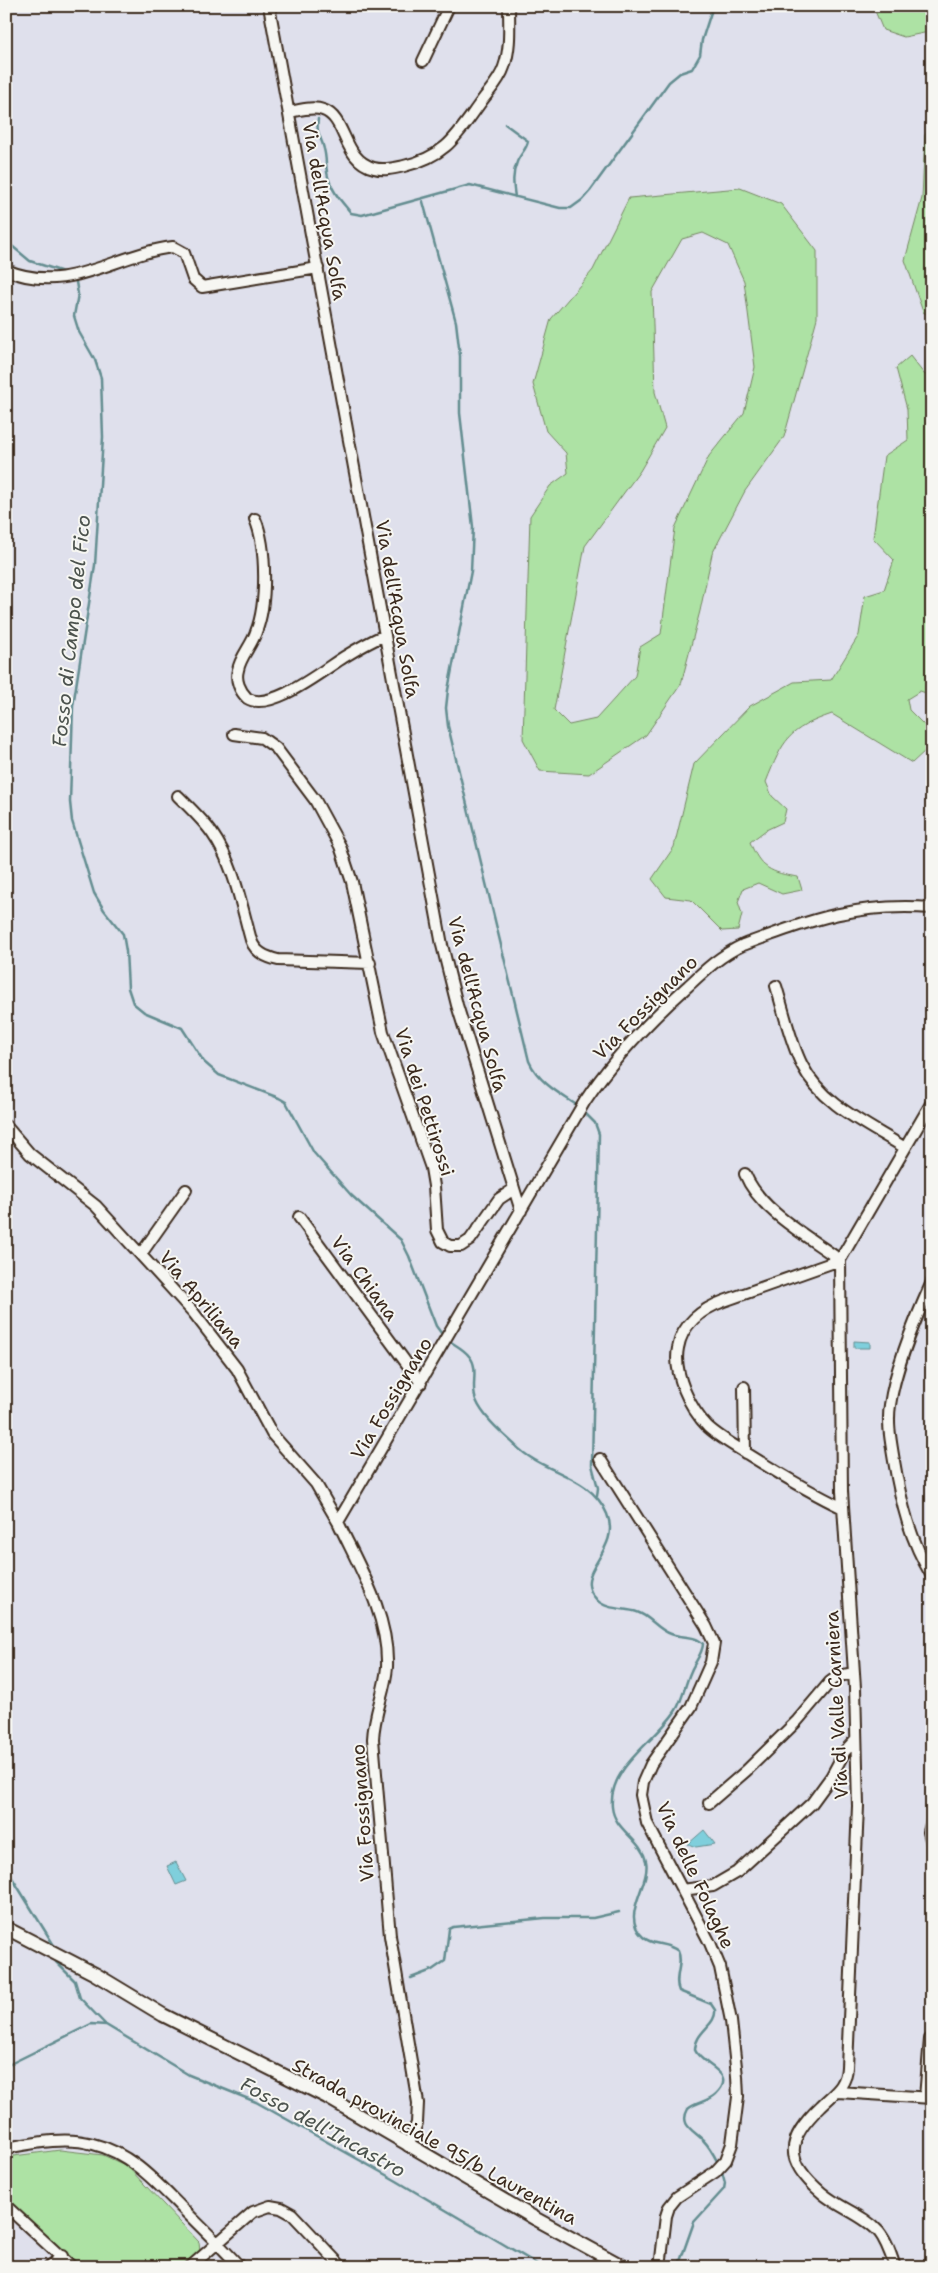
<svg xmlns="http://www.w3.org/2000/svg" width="938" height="2273" font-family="'Shantell Sans',sans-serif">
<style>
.green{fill:#ade2a4;stroke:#748661;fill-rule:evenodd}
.water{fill:#7fcfdc;stroke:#648d90}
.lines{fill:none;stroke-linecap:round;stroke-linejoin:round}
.stream{stroke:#648d90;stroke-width:2.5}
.minor-casing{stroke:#3b2a1e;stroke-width:14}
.major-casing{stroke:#3b2a1e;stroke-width:16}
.minor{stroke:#f6f6f2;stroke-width:10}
.major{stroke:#f6f6f2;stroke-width:12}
.labels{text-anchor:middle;stroke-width:4;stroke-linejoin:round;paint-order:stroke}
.street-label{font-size:19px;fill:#3b2a1e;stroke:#f6f6f2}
.water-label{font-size:20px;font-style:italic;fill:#4c534e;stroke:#f6f6f2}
</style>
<rect width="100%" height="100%" fill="#dfe0ec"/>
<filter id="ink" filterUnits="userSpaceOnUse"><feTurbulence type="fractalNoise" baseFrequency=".02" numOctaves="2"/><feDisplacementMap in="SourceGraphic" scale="10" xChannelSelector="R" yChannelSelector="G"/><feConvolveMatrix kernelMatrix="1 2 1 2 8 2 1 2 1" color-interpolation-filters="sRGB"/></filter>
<g filter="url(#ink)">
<!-- green -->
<path class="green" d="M873,6H932V34L929,32L904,37L883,30Z
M932,124V317L923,312L905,260L922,198L925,135Z
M740,188L781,204L817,251V318L784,437L745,491L712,554L700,611L681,684L646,735L589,774L540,771L523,739L530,516L550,486L568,473L566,453L546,431L533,384L551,319L593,270L629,198ZM703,233L728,245L744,281L755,367L744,413L709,456L675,528L661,634L640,647L635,676L596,719L569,725L554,710L585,546L640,471L665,428L655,392L652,292L682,239Z
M910,356L924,374L932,378V695L920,691L907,699L909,710L928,729L926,750L912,763L832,714C788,729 783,740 766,782L772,796L786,809L783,822L766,830L750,842C760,868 771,873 798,877L802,890L782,894L758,883L743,889L738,902L742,914L738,930L722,931L691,900L666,897L652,879L674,847L694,764L750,706L794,682L831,680L859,635L865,596L884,590L894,560L873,538L884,456L908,440L907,409L896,368Z
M60,2150L103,2155L127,2166L199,2242L200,2252L184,2267H81L6,2199V2157Z"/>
<!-- water -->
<path class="water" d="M854,1341L870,1342V1348H854Z
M704,1830L715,1844L696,1847L688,1844Z
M176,1862L186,1881L176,1885L167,1866Z"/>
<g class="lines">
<!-- stream -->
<path class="stream" d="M318,119C316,136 321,135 324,149C327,159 325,170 329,180C333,193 343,203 351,213L362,215L470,185L560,208H571L582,200L590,191L669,82L680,73L692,69L700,55L702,40L713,6
M505,124L528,141C527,149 520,154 517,162C512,174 513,184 515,197
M422,198L456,322L460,356V413L473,527L471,571L448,690L446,708L448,726L529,1061C538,1082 560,1094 578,1106
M6,241L30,261L63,272
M76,282L78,294L74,316L79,332L95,360L101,378L103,437L95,565L73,706L70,802L72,821L94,893L104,910L123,934L126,951L128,988L133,1003L144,1012L182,1028L204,1062L219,1075L279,1098L286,1102L314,1153L351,1195L401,1240L409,1256L436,1326L444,1337
M582,1110L595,1123L599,1134L592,1465L598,1488L597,1496
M448,1340C455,1345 464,1349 469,1356C480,1368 470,1386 476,1400C483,1417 502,1433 515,1445C543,1474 590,1474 607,1514C623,1552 569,1572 597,1600C606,1610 625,1608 637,1612C650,1616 658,1630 671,1634C681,1638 696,1635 703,1644C703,1653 694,1663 691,1671C685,1684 683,1699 676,1710C657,1741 608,1766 612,1807C614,1830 641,1839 646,1861C651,1885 619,1915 643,1937C652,1946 667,1942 678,1951C684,1964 673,1977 679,1991L711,2004L715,2010C717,2025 695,2031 695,2050C701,2066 739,2072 716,2094C708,2102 696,2102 688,2109C679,2125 693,2130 703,2140C710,2147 714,2155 718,2163
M6,1868L55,1947
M56,1962L75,1981L80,1998L105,2024
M411,1978L432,1970L445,1961L449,1929L453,1927L545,1918H593L619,1912
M6,2066L91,2024L106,2025L189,2075L256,2102L395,2180L542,2267
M678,2267L694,2222L724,2189L725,2183L721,2168"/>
<defs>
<path id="minor" d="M269,6L442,945L457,1005L521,1211
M423,61L449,6
M289,112C300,110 313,106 323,110C347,118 342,160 374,168C384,171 395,168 404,166C447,156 457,135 481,102C489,91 500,80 504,67C511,47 509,27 509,6
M6,270C68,296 114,254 173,247L184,253L193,279L202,287L318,268
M255,519C267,547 267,605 256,632C252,645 240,657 238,670C235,680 240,691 247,698C270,713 323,670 344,657C357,649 371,641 385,635
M234,734L262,738L276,748L315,800L340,846L352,882L383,1032L431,1168L434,1186L437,1230L443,1242L450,1246H461L470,1240L499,1199L514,1189
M178,796C190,808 203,820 212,833C234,864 241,904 251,940C255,952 265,957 278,960L370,963
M776,986C784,1012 790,1041 802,1065C822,1105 869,1125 905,1148
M6,1126L30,1154L96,1206L193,1312L237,1369L272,1434L316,1484L338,1522
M745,1174C760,1211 809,1237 840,1260
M299,1217L421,1383
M141,1254L186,1190
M840,1260L724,1301C702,1309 682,1324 678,1348C673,1373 690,1409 708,1427C719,1437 733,1445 746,1453C778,1473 809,1492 843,1508
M932,1282C917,1315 895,1369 890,1405C887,1424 891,1442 894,1461C901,1503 910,1540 932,1576
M744,1387L745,1453
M600,1459L706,1626L714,1643L711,1662L691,1707L651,1764L643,1782L641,1795L647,1823L710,1943L720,1967L731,2021L737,2076L738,2097L732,2144L726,2160L715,2172L677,2197L669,2207L666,2216L660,2267
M709,1803L746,1771L797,1721L830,1682L838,1676L854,1673
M932,1820L929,1832L932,1844
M682,1890L713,1886L737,1872L812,1803L831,1777L845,1751L856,1739
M838,2092L932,2098
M925,2097L930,2039
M408,2146L417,2123L418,2103L390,1936L373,1739C374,1713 385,1692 387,1667C389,1615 359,1567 338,1522L585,1101C614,1057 649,1021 688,986C705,970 721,955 743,945C811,920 858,902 932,908
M6,2148C33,2143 66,2136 93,2144C130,2153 155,2181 181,2207C201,2227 221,2246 240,2267
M6,2206L72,2267
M49,2267L62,2256
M190,2267L253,2212L270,2206L281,2208L292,2214L342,2267
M895,2267C891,2255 887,2242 879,2232C864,2215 839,2208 822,2193C784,2161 785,2140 821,2106C834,2093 846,2087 847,2067L858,1806L855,1688L842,1491L840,1260L932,1102"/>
<path id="major" d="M6,1928L95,1974L163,2015L327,2097L536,2219L624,2267"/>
</defs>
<!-- minor casing -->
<use href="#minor" class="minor-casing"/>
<!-- major casing -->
<use href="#major" class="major-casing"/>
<!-- minor -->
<use href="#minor" class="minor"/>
<!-- major -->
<use href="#major" class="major"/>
</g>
</g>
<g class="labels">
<!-- street labels -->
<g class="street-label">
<text transform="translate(325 211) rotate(80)" y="7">Via dell'Acqua Solfa</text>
<text transform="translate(398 609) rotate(80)" y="7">Via dell'Acqua Solfa</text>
<text transform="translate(478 1004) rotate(75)" y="7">Via dell'Acqua Solfa</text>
<text transform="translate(645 1007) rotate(-45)" y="7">Via Fossignano</text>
<text transform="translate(425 1102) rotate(72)" y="7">Via dei Pettirossi</text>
<text transform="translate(365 1278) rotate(54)" y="7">Via Chiana</text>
<text transform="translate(202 1299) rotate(50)" y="7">Via Apriliana</text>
<text transform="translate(391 1398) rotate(-59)" y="7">Via Fossignano</text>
<text transform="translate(836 1705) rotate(-93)" y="7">Via di Valle Carniera</text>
<text transform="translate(362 1813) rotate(-94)" y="7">Via Fossignano</text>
<text transform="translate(696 1875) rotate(65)" y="7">Via delle Folaghe</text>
<text transform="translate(435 2141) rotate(29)" y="7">Strada provinciale 95/b Laurentina</text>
</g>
<!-- water labels -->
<g class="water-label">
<text transform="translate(71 631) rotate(-84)" y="7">Fosso di Campo del Fico</text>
<text transform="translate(323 2127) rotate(29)" y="7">Fosso dell'Incastro</text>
</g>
</g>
<!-- margin -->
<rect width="938" height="2273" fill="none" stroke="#f6f6f2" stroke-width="25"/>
<rect x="12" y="12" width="913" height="2248" fill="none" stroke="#3b2a1e" stroke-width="2" filter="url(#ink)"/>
</svg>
